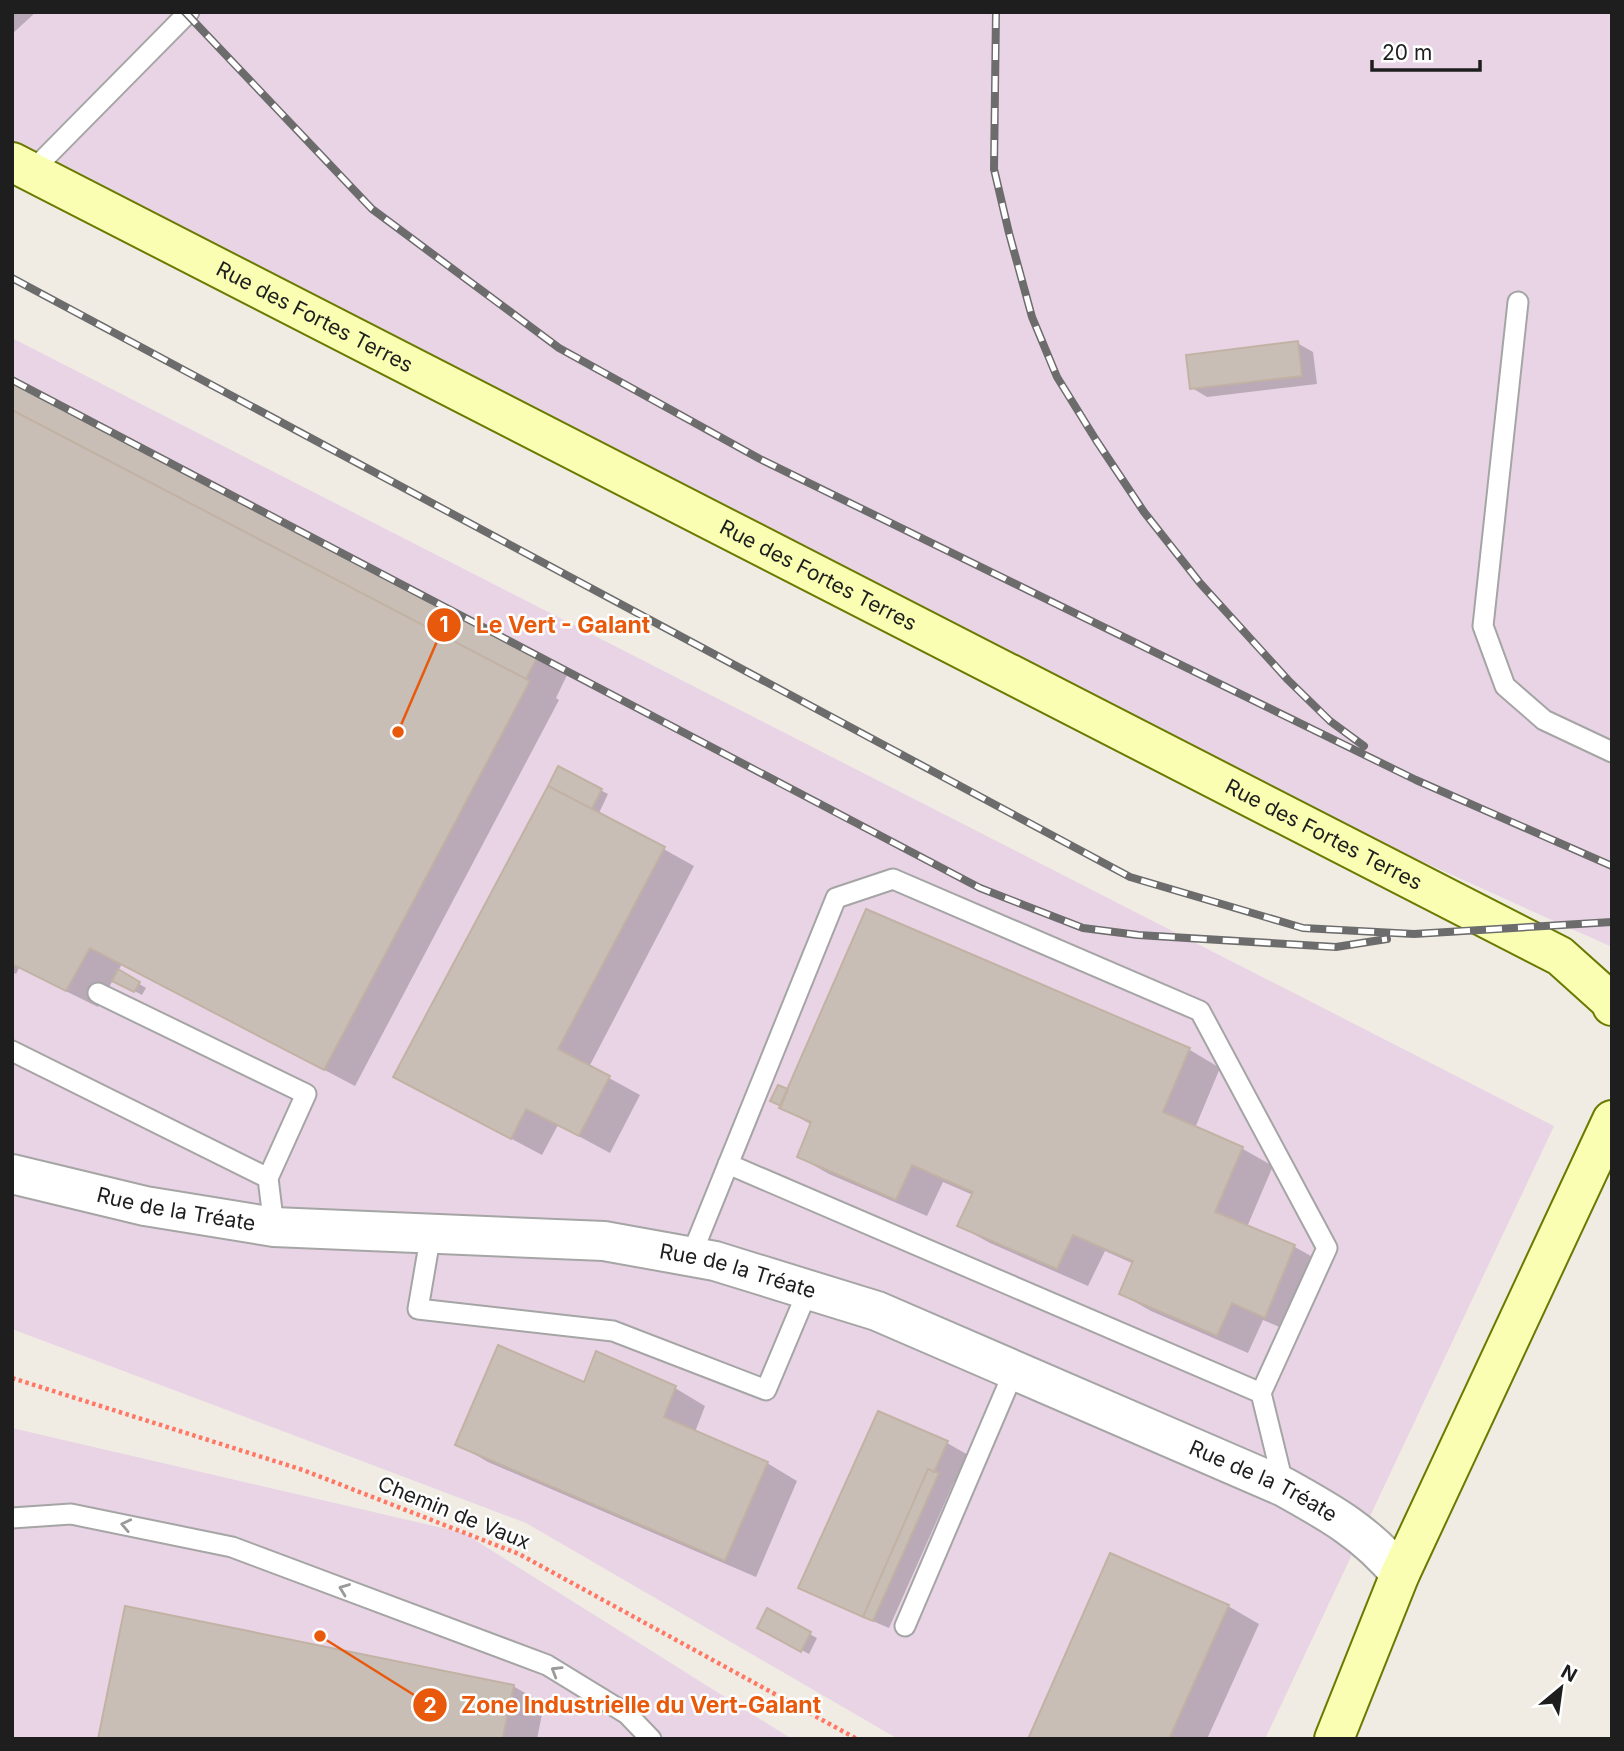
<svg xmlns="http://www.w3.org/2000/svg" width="1624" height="1751" font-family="Inter,sans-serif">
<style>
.industrial{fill:#e9d4e5}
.shadow{fill:#0003}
.building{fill:#c8beb6;stroke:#c2b2a4;stroke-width:2}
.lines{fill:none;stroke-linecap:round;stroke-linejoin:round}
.lane-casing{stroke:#a5a5a5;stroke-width:23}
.street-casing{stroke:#a5a5a5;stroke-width:42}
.secondary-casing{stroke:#6a7a00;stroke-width:42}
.path{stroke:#ff7865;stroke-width:4.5;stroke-dasharray:3.5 3.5;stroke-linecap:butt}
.lane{stroke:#fff;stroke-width:19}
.street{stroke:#fff;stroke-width:38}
.secondary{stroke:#f9feb2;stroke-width:38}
.rail-casing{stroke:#6c6c6c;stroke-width:8}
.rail{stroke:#fff;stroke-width:5;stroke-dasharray:16;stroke-linecap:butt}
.oneway{stroke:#9a9a9a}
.labels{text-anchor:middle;stroke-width:5;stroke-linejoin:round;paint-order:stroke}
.street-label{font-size:21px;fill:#1e1e1e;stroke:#fff}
.leader{fill:none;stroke:#e8590c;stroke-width:2.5}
.callout-dot{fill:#e8590c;stroke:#fff;stroke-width:2.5}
.mark-label{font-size:21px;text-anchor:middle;font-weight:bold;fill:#fff}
.callout-label{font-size:23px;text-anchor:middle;font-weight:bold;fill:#e8590c;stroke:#fff;stroke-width:5;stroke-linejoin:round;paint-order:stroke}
</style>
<rect width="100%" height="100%" fill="#f0ece3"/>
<!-- industrial -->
<path class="industrial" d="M12,12H1612V947L1130,730L12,148Z
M12,338L1554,1126L1265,1739H898L526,1523L12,1329Z
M12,1428L464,1533L792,1739H12Z"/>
<!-- shadow -->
<path class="shadow" d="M12,12H36L12,34Z
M1297,343L1313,352L1317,384L1207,397L1192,388Z
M538,656L568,673L556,698L559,700L355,1086L122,964L118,971L146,988L142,995L113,980L98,1007L19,968L16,974L12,972L14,964Z
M559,769L608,794L599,813L694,866L589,1067L640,1095L610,1153L558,1125L542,1155L426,1094Z
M867,911L1190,1050L1220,1068L1195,1128L1243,1149L1273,1166L1247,1227L1295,1247L1325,1264L1296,1334L1263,1320L1248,1353L1151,1311L1121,1294L1134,1264L1105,1251L1088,1286L990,1243L959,1226L973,1195L943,1182L927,1216L829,1174L799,1157L812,1125L782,1108Z
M585,1385L675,1388L705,1406L695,1432L767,1463L797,1481L756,1577L488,1462L457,1444Z
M947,1443L970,1456L958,1484L954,1482L889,1628L824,1600L800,1587Z
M1111,1556L1228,1606L1259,1624L1207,1739H1030Z
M767,1611L817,1638L809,1654L759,1627Z
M513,1686L544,1704L537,1739H99Z"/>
<!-- building -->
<path class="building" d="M1298,341L1302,376L1190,389L1186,355Z
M12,377L539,654L526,679L12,410Z
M12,410L530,681L324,1070L90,948L66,991L12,964Z
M558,766L602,789L592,809L548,786Z
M548,786L665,847L558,1049L610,1076L579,1136L526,1109L511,1139L393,1077Z
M866,909L1190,1048L1163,1112L1243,1147L1215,1212L1295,1245L1265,1318L1232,1303L1217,1336L1119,1294L1133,1261L1073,1235L1057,1269L957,1226L973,1192L912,1165L896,1200L797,1157L811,1122L779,1108Z
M118,969L140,982L134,992L112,981Z
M778,1085L788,1089L781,1106L770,1101Z
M498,1345L584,1382L596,1351L676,1386L664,1417L768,1462L725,1561L455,1445Z
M878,1411L948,1441L934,1472L928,1469L863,1617L798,1588Z
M928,1469L939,1473L873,1621L863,1617Z
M1110,1553L1229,1605L1169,1739H1028Z
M125,1606L514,1685L503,1737L511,1739H98Z
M767,1608L811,1632L801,1652L757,1628Z"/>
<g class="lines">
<defs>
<path id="lane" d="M31,172L189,12
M1518,302L1483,626L1505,686L1544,720L1612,752
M12,1051L268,1178L306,1094L98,993
M728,1164L1261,1393
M268,1178L274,1227
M431,1233L418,1309L613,1331L766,1390L808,1290
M691,1256L836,898L893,879L1200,1011L1327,1248L1261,1393L1284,1487
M12,1518L71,1514L232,1547L547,1665L627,1714L651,1739
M905,1626L1014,1371"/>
<g id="street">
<path id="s1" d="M12,1174L145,1206L274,1227L604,1241L715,1261L877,1311L1284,1487C1329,1512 1367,1533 1400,1574"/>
</g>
<g id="secondary">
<path id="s2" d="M12,162L1560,956L1610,1001L1612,1006"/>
<path d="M1334,1739L1400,1574L1612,1120"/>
</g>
</defs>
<!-- lane casing -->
<use href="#lane" class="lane-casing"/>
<!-- street casing -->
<use href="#street" class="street-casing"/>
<!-- secondary casing -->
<use href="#secondary" class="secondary-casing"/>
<!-- path -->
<path class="path" d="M12,1378L303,1470L519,1554L857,1739"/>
<!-- lane -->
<use href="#lane" class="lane"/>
<!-- street -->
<use href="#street" class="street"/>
<!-- secondary -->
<use href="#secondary" class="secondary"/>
<defs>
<path id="rail" d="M185,12L372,209L559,348L760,459L1416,780L1612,866
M996,12L994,169L1009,233L1032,317L1057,377L1096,440L1144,512L1200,583L1288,680L1330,721L1364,746
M12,278L1130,877L1303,928L1414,934L1612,922
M12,380L980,888L1083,928L1138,935L1336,947L1387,939"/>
</defs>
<!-- rail casing -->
<use href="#rail" class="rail-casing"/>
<!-- rail -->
<use href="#rail" class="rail"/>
</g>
<!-- one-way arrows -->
<defs><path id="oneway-chevron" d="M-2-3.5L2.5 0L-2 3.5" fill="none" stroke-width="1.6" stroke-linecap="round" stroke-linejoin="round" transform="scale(1.75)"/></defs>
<g class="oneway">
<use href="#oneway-chevron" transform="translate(126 1525) rotate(-168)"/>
<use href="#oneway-chevron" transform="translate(344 1589) rotate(-159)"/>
<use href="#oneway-chevron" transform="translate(556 1671) rotate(-149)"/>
</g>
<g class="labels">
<!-- street labels -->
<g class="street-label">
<text dy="7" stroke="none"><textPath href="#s2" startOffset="340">Rue des Fortes Terres</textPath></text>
<text dy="7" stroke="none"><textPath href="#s2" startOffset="906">Rue des Fortes Terres</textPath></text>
<text dy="7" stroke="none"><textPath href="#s2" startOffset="1474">Rue des Fortes Terres</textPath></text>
<text dy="7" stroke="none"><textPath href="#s1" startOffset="168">Rue de la Tréate</textPath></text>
<text dy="7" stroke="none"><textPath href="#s1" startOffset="735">Rue de la Tréate</textPath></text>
<text dy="7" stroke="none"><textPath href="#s1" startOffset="1302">Rue de la Tréate</textPath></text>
<text transform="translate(454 1513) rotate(22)" y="7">Chemin de Vaux</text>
</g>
</g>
<!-- callouts -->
<path class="leader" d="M398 732L444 625M320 1636L430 1705"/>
<g class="callout-dot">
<circle cx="398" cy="732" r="7"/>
<circle cx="320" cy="1636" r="7"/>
<circle cx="444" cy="625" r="18"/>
<circle cx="430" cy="1705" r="18"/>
</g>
<g class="mark-label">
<text x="444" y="632">1</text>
<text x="430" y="1713">2</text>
</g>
<g class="callout-label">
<text x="563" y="633">Le Vert - Galant</text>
<text x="641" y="1713">Zone Industrielle du Vert-Galant</text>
</g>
<!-- border -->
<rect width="1624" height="1751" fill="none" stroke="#1e1e1e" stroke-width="28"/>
<!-- north arrow -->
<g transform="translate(1561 1688) rotate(29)" stroke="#ffffff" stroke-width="5" paint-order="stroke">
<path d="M0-5L12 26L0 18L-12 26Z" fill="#1e1e1e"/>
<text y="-10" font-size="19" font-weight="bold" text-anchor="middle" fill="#1e1e1e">N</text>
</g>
<!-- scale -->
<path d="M1372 60v10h108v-10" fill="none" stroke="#1e1e1e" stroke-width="3.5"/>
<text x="1382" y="60" font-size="21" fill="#1e1e1e" stroke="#ffffff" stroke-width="5" paint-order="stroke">20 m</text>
</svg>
